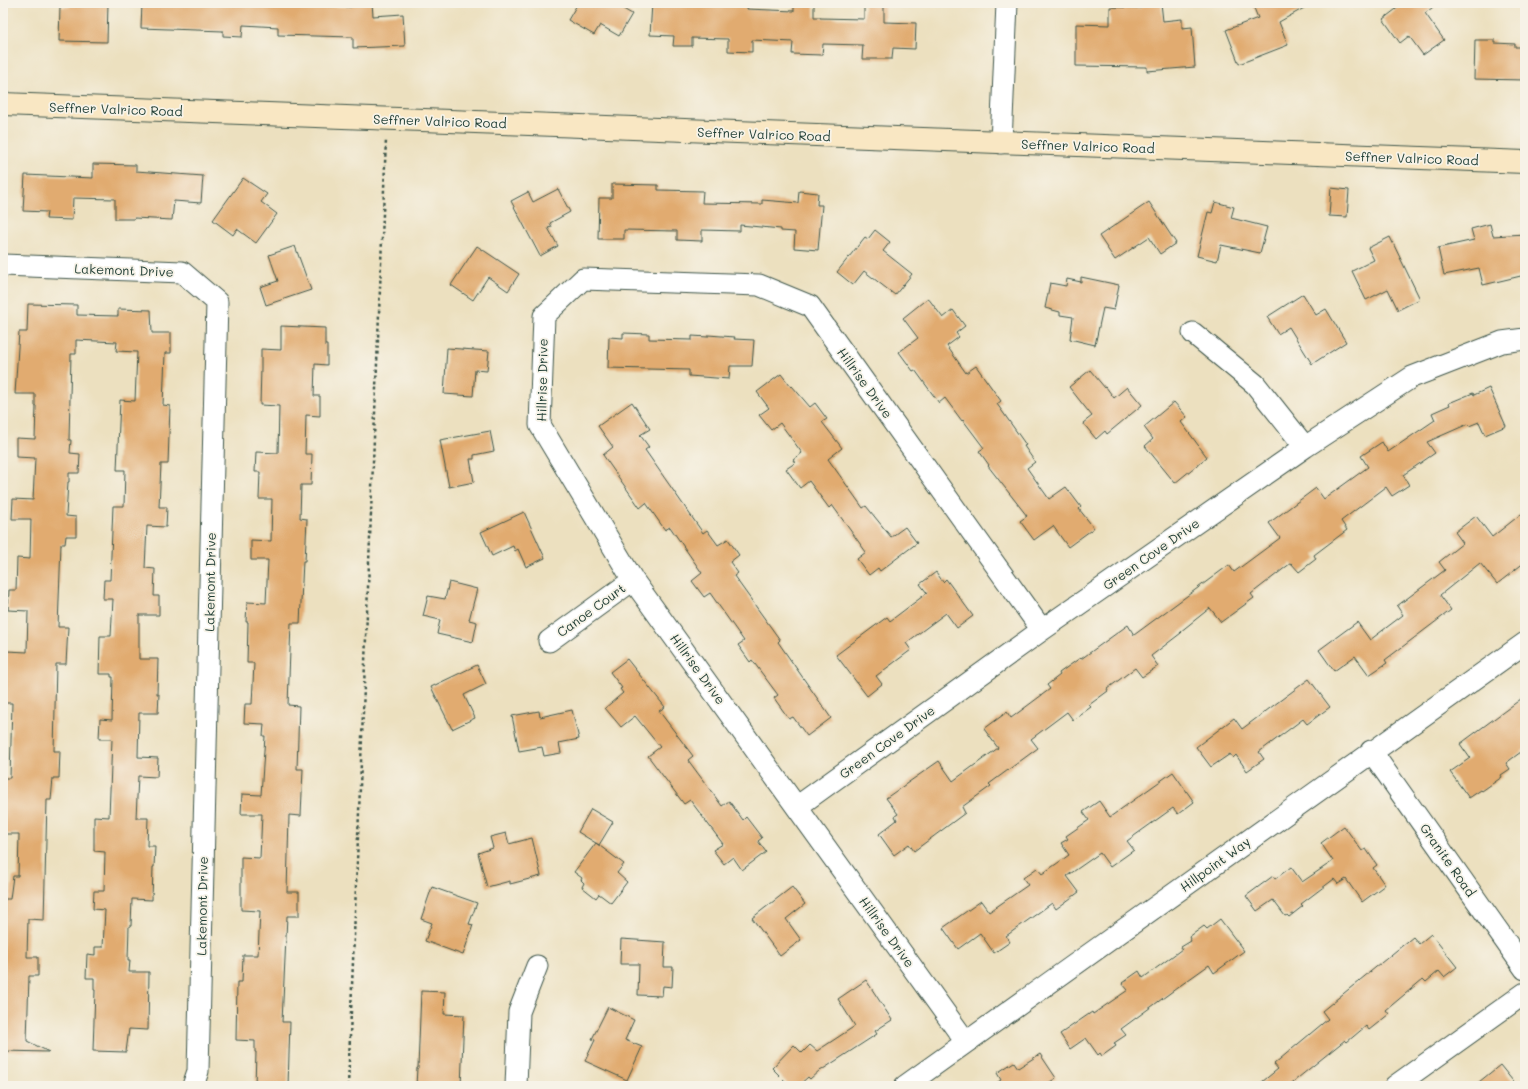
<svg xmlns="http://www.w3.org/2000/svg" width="1528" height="1089" font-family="Mali,sans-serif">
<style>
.building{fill:#e1ab6f}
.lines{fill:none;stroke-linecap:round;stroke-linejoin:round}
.street-casing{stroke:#3e5549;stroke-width:23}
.secondary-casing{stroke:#3e5549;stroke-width:24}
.path{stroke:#3e5549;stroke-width:2.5;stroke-dasharray:3 3;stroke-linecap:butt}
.street{stroke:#fff;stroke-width:21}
.secondary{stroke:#f9e7c3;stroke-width:22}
.labels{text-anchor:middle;stroke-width:3.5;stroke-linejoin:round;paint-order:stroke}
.street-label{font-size:13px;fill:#1f3d34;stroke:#f7f3e8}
</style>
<rect width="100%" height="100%" fill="#f7f3e8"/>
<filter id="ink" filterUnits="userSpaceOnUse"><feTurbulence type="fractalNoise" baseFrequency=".025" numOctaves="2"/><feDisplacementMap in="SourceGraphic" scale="8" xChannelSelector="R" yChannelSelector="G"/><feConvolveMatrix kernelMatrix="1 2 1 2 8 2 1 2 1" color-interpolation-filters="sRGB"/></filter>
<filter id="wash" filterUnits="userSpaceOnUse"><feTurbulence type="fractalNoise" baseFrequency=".012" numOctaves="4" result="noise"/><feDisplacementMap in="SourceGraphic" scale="16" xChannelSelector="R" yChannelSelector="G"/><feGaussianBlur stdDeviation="0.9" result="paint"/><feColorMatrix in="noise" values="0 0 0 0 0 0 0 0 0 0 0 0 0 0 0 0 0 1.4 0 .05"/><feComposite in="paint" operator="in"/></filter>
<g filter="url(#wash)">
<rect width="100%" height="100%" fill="#ece0bf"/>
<g id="blocks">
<!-- building -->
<path class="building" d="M73,3H108L107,42L59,41L60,7H69Z
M142,3H304V6L351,7V3H372L373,16L403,14L405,46L353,48V37L278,35V27L243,25L242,37L223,36V31L141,28Z
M578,3H613L632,14L619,36L600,25L594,35L568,20Z
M652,3H748L747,9L794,11V3H814V17H820V18L864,19V3H884V22L916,23L915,49L893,48L892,59H862L863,45L823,44L822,55L792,54L793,42L752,40V52L728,51V39L692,38V46H673L674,36L650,35Z
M1161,3L1163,21L1182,19V28L1192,27L1195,67L1147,71V67L1076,66V24L1110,25V7L1141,8V4Z
M1252,3H1313L1279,22L1288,45L1239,64L1226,30L1258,18Z
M1404,3H1439L1425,13L1444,40L1423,55L1409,36L1400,43L1383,19Z
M1475,40H1495V43L1515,44V47H1525V80L1474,79Z
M93,164L136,165V171L203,176L201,203L174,201L172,220L134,218V219H115V199L73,198L72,220L46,219L47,212L23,211L25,175L93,178Z
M243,178L267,194L261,202L277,214L256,243L237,229L233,235L213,220Z
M612,184L658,185V190L703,191L702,203L762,204V200L798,203L799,191L818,193L817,205H822L818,250L794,248L795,232L781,231V229L740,225V231L702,230V241L677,240V231L624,230V239H598L599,198H612Z
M1331,188L1349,190L1347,217L1329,216Z
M558,189L570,212L550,223L552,227L548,228L558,246L540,256L511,201L528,192L533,202Z
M1149,202L1176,243L1160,254L1149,237L1115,260L1099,236Z
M1215,202L1234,207L1231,218L1267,227L1260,253L1221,245L1217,261L1197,256L1208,212L1212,213Z
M1490,224L1493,236L1525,234V275L1483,285L1479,268L1444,275L1438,248L1474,240L1471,229Z
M875,230L890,242L883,251L912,274L895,295L864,271L853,285L837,272L865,237L868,239Z
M1390,237L1420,299L1398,310L1388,289L1366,300L1352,271L1374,260L1368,248Z
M295,246L311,290L266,305L260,287L278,281L269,255Z
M477,246L519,274L508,291L488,277L473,300L451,285Z
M1081,277L1119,285L1114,310L1103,308L1095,345L1070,339L1073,317L1060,315V312L1045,308L1050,283L1066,286L1067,279L1081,282Z
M1303,294L1316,315L1326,309L1346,342L1312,364L1289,327L1278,334L1267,317Z
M928,298L943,318L953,310L965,326L956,333L959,337L947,346L966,373L976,366L1001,401L997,404L1026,445L1024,446L1035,462L1027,468L1049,499L1066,487L1081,507L1079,509L1094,528L1068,547L1053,526L1034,540L1020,521L1027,516L988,466L989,465L979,451L984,448L963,420L962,421L945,398L939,403L915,370L913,371L899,352L918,338L903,318Z
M28,304L77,305V315L118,316V309L151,310L152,333H171V353H165L163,405L170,406L168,464H161L159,507H167L166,527L147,526L145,568L155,569L154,596H159V615H139V659H158L157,694H159L158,713H139L138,757L158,758L157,777L138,776L136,818H148L147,846H155L154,867H153L152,900L132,899L131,926H129L128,960H130L129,972H149L148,1030L129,1029L126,1052L93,1051L95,990H94V978H86L87,954L95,955V947H103L105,910L93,909L94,891H104L105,852L94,851V816L109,817L112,739H99L100,719L112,720L113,677H111V674H99L100,636H111L113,599H103L104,580H110L113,506H124L125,470H117L120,400L135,401L137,352L116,351L117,342L76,340V354H71L69,440H71L70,453L80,454L79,473H69V482H68L66,516L76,517V536H66L65,544H61L58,627H68L66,664H56L54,751H60L59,778H53L51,800H47L44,920L28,919L27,957H38V976H29L27,1041L49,1052L3,1051V899H10L13,876H18L19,834H3V778H10L12,703H5L7,651L27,652L28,611L8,610L9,590H16L17,558L30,559L31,519H12L13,499L33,500L35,458L16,457V438L35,439L36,406H35V394H15L19,332H27Z
M281,326L325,328V345H327V365L315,364L314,396H320V416L306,415L305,454H312L311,485H301L300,518L307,519L305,561H303L300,623H291L288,705L299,706L297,769H303L301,816L289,815L287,892H299V916H287L282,1022H290L288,1086H255L256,1052H255V1041L236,1040L237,982H242L243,955H258L260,911L241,910V857L260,858L262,814H241L242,794L261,795L265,736H263L264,724L244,723L245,704H252L254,663H247L248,622H246L247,602L266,603L268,560H251V540L271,541L272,499H259L260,472H255L256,452L278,453L279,406L260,405L261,368V349L281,350Z
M623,333L649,334V339L692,340V336L708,337V335L735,337L734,339L754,340L752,366H730L729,379L689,376V370L608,368L609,337L623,338Z
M447,348L489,351L487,371L475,370L473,396L444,394Z
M1090,370L1105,388L1106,387L1114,398L1127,387L1142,405L1107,434L1105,431L1096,439L1083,423L1092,416L1069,387Z
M781,374L791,387L792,386L810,407L815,403L827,419L822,422L842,448L828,459L863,508L866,506L891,537L905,527L917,543L880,571L878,568L869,575L857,559L866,552L832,505L829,508L809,481L800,488L786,469L795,463L793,460L802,453L780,423L771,430L759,415L769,408L757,392Z
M1489,388L1506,426L1485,435L1479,422L1469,426L1468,424L1427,442L1435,453L1403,475L1409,485L1392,496L1386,487L1341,521L1347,530L1314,555L1316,559L1299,572L1291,563L1251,594L1254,598L1221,622L1210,608L1180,632L1181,633L1151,656L1158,666L1142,677L1135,668L1107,689L1108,691L1089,705L1091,707L1073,720L1067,712L1031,739L1038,748L989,784L991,786L962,807L965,813L914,851L909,844L894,855L879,834L897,820L895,816L898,814L886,798L939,761L953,781L998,748L984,729L1007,712L1011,718L1050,689L1047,685L1060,675L1059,673L1080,658L1081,659L1128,625L1134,635L1229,565L1234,572L1280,538L1269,523L1316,488L1324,499L1368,467L1361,456L1382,442L1388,452L1435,420L1432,413L1450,405L1449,403L1473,393L1474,395Z
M632,402L650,429L640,435L649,447L645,450L703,533L707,530L718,545L728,539L739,555L730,562L738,573L734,576L780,640L778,642L831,718L807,736L793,717L789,719L774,698L778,695L752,660L750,662L738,645L744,641L710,593L704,597L692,581L702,573L670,527L665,530L646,503L640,508L603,455L613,447L598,426Z
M1174,402L1187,417L1181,422L1207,457L1175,483L1145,446L1153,439L1144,427Z
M490,431L494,451L474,455V459H470L474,482L449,487L440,440Z
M1525,511V562L1497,584L1480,563L1440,595L1451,610L1385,660L1387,663L1369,675L1355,656L1334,671L1319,650L1357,622L1370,640L1403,615L1397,606L1445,570L1439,562L1463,543L1455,532L1476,516L1492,537Z
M524,512L545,558L526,567L518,549L515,551L513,546L492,556L481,532Z
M936,572L943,582L946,579L973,616L957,628L946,613L906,643L911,650L876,676L882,684L867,696L836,655L887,617L890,621L927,593L920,584Z
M449,582L477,589L469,620L477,622L473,642L437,634L440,620L423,616L428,596L445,599Z
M627,659L665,707L659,711L693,756L688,760L722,806L729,801L743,820L746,817L762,838L758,841L766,852L742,870L733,857L724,864L713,850L723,844L690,800L684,804L648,756L660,747L635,716L621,727L605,708L623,693L620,689L622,688L610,672Z
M477,665L486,684L464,695L475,718L452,729L431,687Z
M1309,679L1330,707L1307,724L1303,719L1259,752L1264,759L1247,771L1236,755L1233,758L1230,754L1211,767L1196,747L1234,718L1242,729Z
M1525,696V749L1506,763L1510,769L1501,775L1502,777L1482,791L1481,790L1469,798L1450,772L1470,758L1460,744Z
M572,710L579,739L559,743L561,753L544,756L542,747L519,751L512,716L539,711L540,717Z
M1173,772L1194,802L1178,814L1173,808L1127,841L1134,850L1110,867L1100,853L1067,876L1079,892L1056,909L1052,903L1006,936L1010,942L994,953L980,933L958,949L943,928L981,901L989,912L1028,885L1023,878L1037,868L1042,874L1069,855L1061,843L1068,839L1066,836L1089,820L1083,812L1099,801L1110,817Z
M591,809L613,822L599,845L578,832Z
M1344,826L1362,851L1366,849L1377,865L1373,868L1385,885L1362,902L1346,879L1338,884L1334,879L1301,904L1303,906L1289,917L1287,915L1285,916L1273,900L1257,911L1246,896L1273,876L1275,879L1291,867L1302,882L1333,861L1321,843Z
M506,833L509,844L532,838L541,876L510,884V881L487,887L478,853L493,848L490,837Z
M596,843L624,864L617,873L627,882L611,903L599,894L596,898L582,887L584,883L581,880L582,878L574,872Z
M432,887L477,903L469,924L473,925L463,955L425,941L432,923L421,919Z
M792,887L805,904L786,919L801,940L780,956L752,918Z
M1220,919L1244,951L1214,973L1209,965L1181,985L1121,1029L1126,1035L1114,1043L1116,1046L1102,1056L1100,1053L1098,1055L1086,1038L1070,1049L1060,1034L1092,1012L1093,1014L1128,990L1122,983L1139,971L1143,978L1182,949L1181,947L1191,941L1189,937L1204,926L1207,929Z
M1431,934L1457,967L1444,977L1439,971L1426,982L1423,979L1386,1010L1389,1014L1369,1030L1366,1026L1347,1042L1345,1040L1288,1086H1257L1278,1069L1274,1064L1328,1019L1322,1011L1413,937L1419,944Z
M621,939L665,942L664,967H673L672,987L663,986L662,996L638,995L639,964H620Z
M866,980L892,1020L875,1031L877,1034L820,1071V1070L810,1079L808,1077L798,1086H790L772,1068L794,1045L802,1053L810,1045L817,1051L855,1026L838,999Z
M421,991L445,992L444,1014L464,1015L461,1086H416L417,1068H418Z
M608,1007L634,1020L625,1040L642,1047L627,1080L585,1061L595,1040L592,1039Z
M1040,1054L1056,1078L1044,1086H992L1001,1080L997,1073L1014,1062L1018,1068Z
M1500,1065L1517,1086H1474Z"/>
</g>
</g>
<g filter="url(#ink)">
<use href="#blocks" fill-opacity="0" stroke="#3e5549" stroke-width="1"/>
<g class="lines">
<defs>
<path id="street" d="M1001,143L1007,3
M3,265L182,272L217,302L198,1071L193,1086
M1193,333L1255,384L1305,447
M549,641L633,580
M1371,751L1525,969
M798,806L1042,630L1305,447L1412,377L1502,342L1525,339
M966,1042L633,580L540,425L544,316L583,279L759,285L810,306L1042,630
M516,1086L519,1012L537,966
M905,1086L1525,643
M1395,1086L1525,993"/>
<path id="secondary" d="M3,104L1525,162"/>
</defs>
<!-- street casing -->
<use href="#street" class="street-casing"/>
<!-- secondary casing -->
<use href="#secondary" class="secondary-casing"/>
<!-- path -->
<path class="path" d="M348,1086L386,139"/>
<!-- street -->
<use href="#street" class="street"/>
<!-- secondary -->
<use href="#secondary" class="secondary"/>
</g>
</g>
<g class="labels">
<!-- street labels -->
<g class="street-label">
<text transform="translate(116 109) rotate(2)" y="5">Seffner Valrico Road</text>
<text transform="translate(440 121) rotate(2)" y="5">Seffner Valrico Road</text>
<text transform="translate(764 134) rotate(2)" y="5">Seffner Valrico Road</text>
<text transform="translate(1088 146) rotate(2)" y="5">Seffner Valrico Road</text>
<text transform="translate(1412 158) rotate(2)" y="5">Seffner Valrico Road</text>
<text transform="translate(124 270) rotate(2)" y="5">Lakemont Drive</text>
<text transform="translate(542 380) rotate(-89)" y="5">Hillrise Drive</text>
<text transform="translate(865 383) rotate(54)" y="5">Hillrise Drive</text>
<text transform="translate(1151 554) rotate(-35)" y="5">Green Cove Drive</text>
<text transform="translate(210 582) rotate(-89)" y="5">Lakemont Drive</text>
<text transform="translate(591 610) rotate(-36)" y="5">Canoe Court</text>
<text transform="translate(698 669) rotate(54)" y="5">Hillrise Drive</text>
<text transform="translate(887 742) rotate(-36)" y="5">Green Cove Drive</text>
<text transform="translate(1448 860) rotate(55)" y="5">Granite Road</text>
<text transform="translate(1215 864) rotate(-36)" y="5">Hillpoint Way</text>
<text transform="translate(202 906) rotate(-89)" y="5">Lakemont Drive</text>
<text transform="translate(887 932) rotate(54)" y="5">Hillrise Drive</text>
</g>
</g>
<!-- margin -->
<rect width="1528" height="1089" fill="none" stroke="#f7f3e8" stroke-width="16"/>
</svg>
